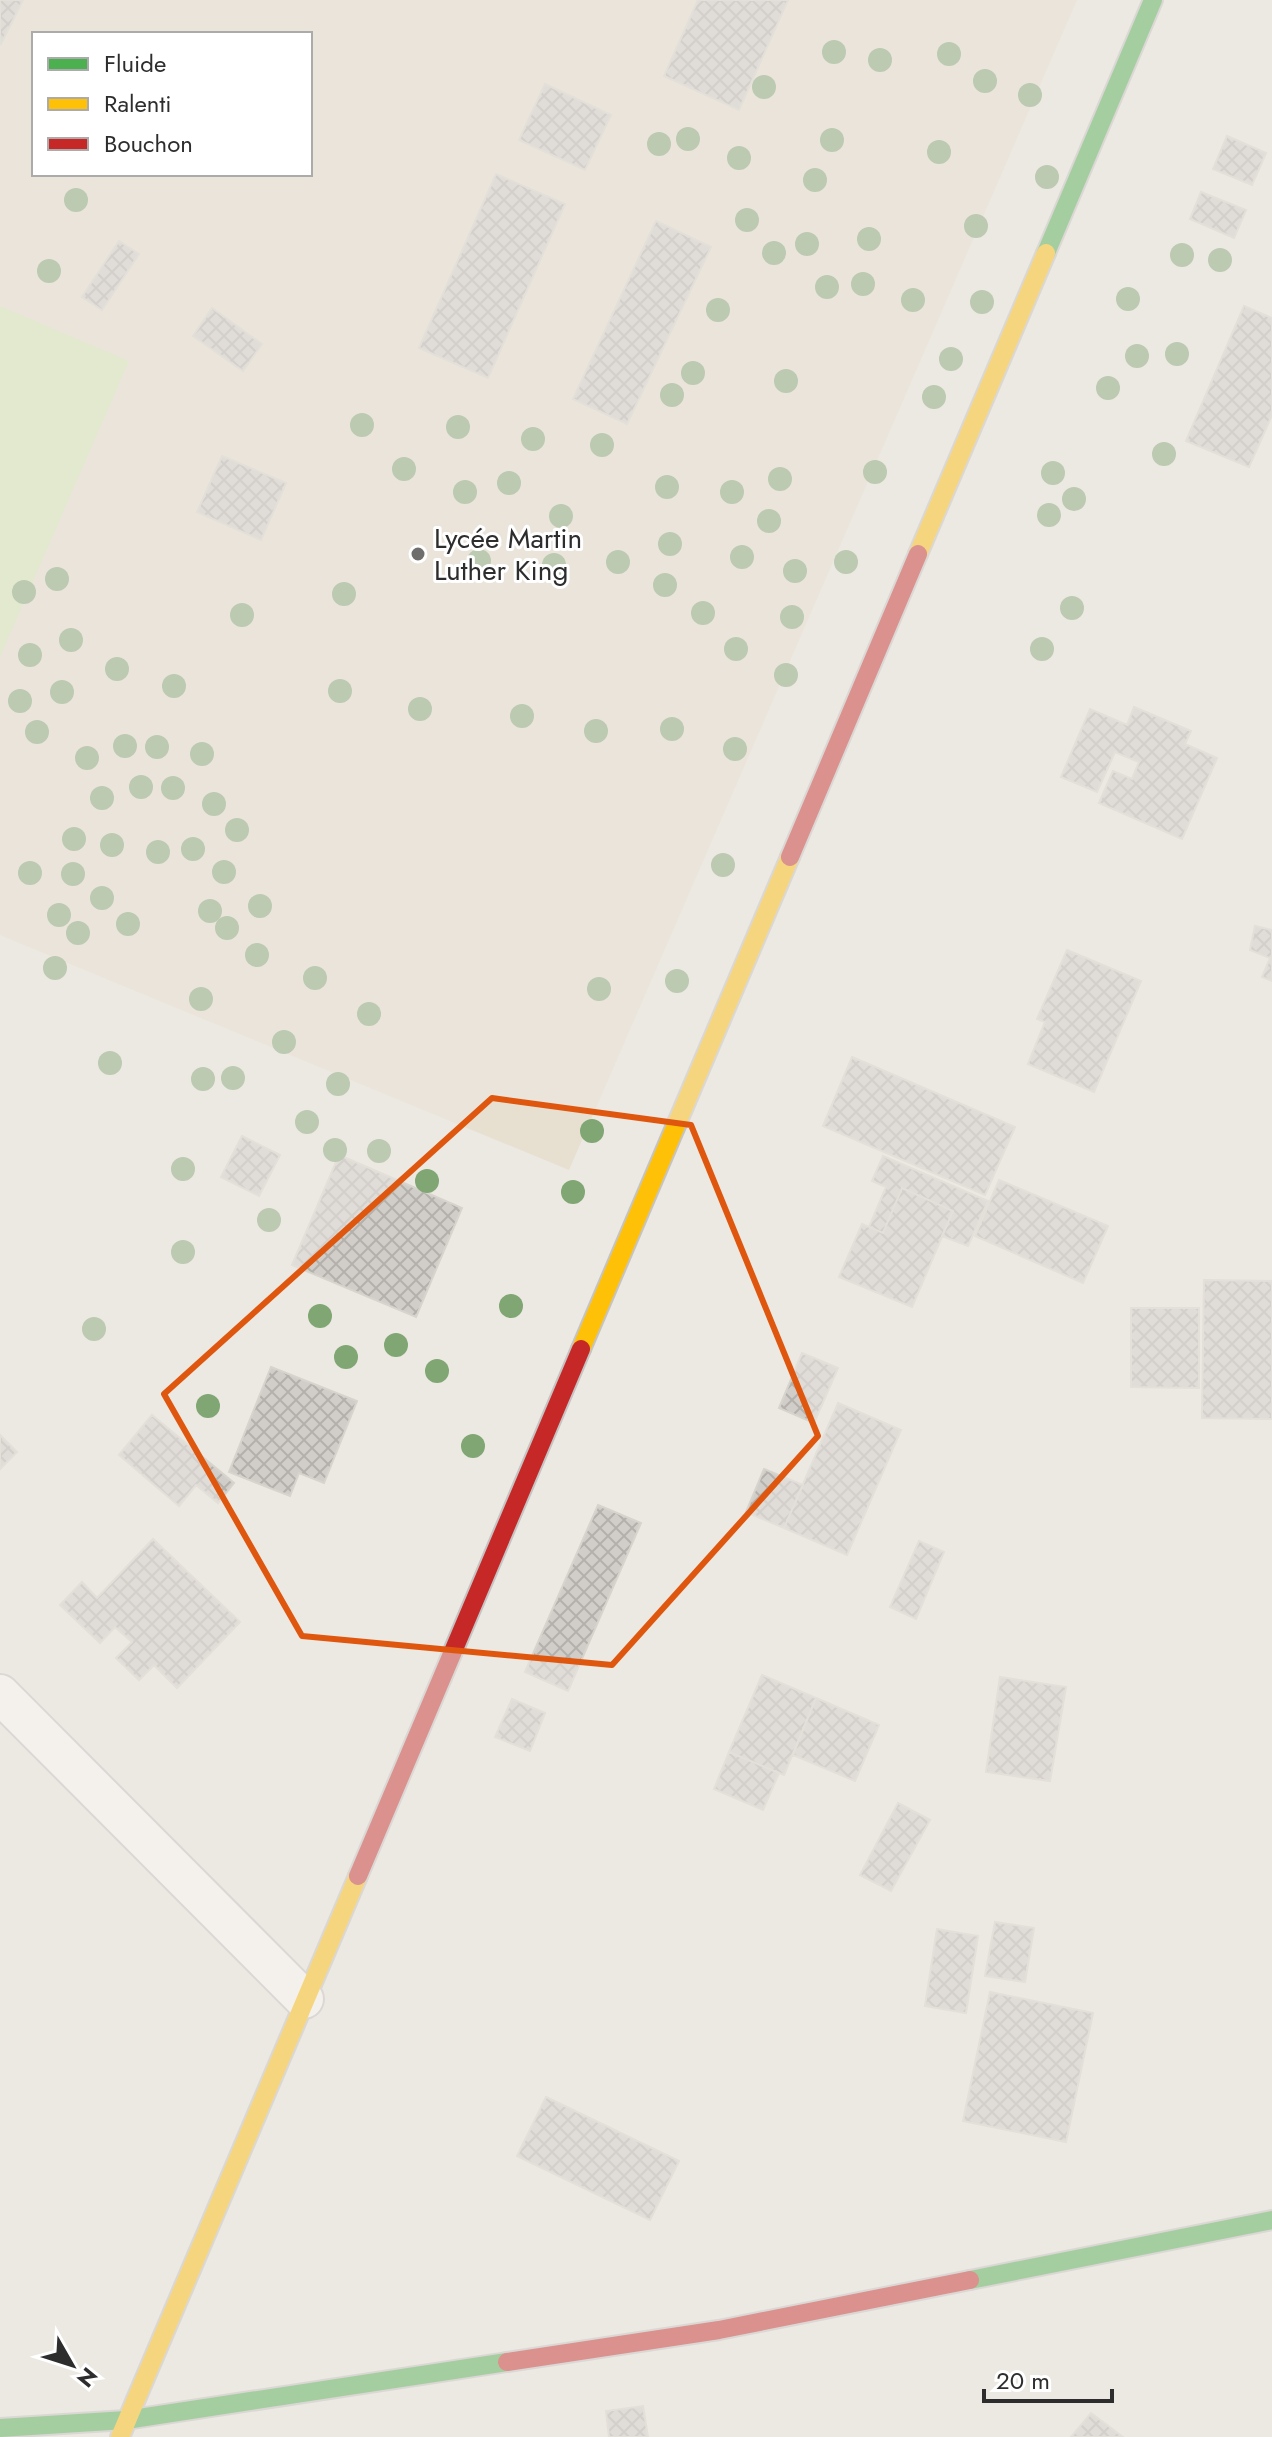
<svg xmlns="http://www.w3.org/2000/svg" width="1272" height="2437" font-family="Jost,sans-serif">
<style>
.education{fill:#e7e0d1;fill-rule:evenodd}
.pitch{fill:#d6ecb8}
.building{fill:url(#building-cross-hatch);stroke:#d7d4ce;stroke-width:2}
.lines{fill:none;stroke-linecap:round;stroke-linejoin:round}
.street-casing{stroke:#c5c4c3;stroke-width:42}
.fast-casing{stroke:#c5c4c3;stroke-width:22}
.slow-casing{stroke:#c5c4c3;stroke-width:22}
.jam-casing{stroke:#c5c4c3;stroke-width:22}
.street{stroke:#fcfcfb;stroke-width:38}
.fast{stroke:#4caf50;stroke-width:18}
.slow{stroke:#ffc107;stroke-width:18}
.jam{stroke:#c62828;stroke-width:18}
.tree{fill:#7fa673}
.marked{fill:none;stroke:#df570e;stroke-width:6;stroke-linejoin:round}
.poi-dot{fill:#706e6c;stroke:#fff;stroke-width:3}
.labels{text-anchor:middle;stroke-width:6;stroke-linejoin:round;paint-order:stroke}
.poi-label{font-size:28px;fill:#2d2d2d;stroke:#fff;text-anchor:start}
</style>
<defs>
<pattern id="building-cross-hatch" width="8" height="8" patternUnits="userSpaceOnUse" patternTransform="scale(2)"><rect width="8" height="8" fill="#d1cec9"/><path d="M0 0l8 8M0 8l8-8" fill="none" stroke="#b4b1ad"/></pattern>
</defs>
<rect width="100%" height="100%" fill="#ece8e2"/>
<!-- education -->
<path class="education" d="M0,0H1077L569,1170L0,935ZM34,34H310V174H34Z"/>
<!-- pitch -->
<path class="pitch" d="M0,306L129,361L0,657Z"/>
<!-- building -->
<path class="building" d="M0,0H23L1,44L0,43Z
M698,0H788L739,110L664,76Z
M545,84L611,115L585,170L519,140Z
M1227,136L1266,153L1252,185L1213,169Z
M496,174L565,204L488,378L419,348Z
M1201,192L1246,210L1234,238L1190,219Z
M656,221L711,247L627,424L573,399Z
M119,241L139,254L102,310L82,297Z
M1244,306L1272,318V415L1249,467L1186,441Z
M212,308L262,344L243,371L193,336Z
M222,456L286,483L261,540L197,512Z
M1134,707L1191,731L1185,744L1217,758L1182,839L1099,803L1113,771L1132,779L1139,762L1115,752L1097,792L1061,777L1090,709L1127,725Z
M1255,926L1272,930V959L1250,950Z
M1067,950L1141,981L1094,1092L1028,1064L1045,1022L1037,1019Z
M1270,958L1272,959V981L1262,977Z
M852,1057L1015,1127L985,1195L823,1126Z
M242,1136L280,1155L259,1196L221,1177Z
M339,1155L462,1208L416,1317L292,1265Z
M883,1156L988,1201L968,1246L942,1236L953,1211L902,1188L883,1233L869,1227L886,1187L872,1181Z
M999,1180L1108,1226L1083,1283L975,1236Z
M902,1188L953,1211L912,1307L839,1277L862,1224L883,1233Z
M1204,1280L1272,1281V1419L1202,1418Z
M1131,1308H1199V1388L1131,1387Z
M802,1353L838,1368L814,1423L779,1408Z
M271,1367L357,1401L324,1483L299,1473L290,1496L229,1472Z
M838,1403L901,1430L847,1555L784,1528Z
M152,1415L234,1483L218,1503L196,1485L179,1506L119,1455Z
M0,1435L17,1452L0,1469Z
M764,1469L803,1485L784,1528L746,1512Z
M598,1505L641,1523L568,1691L525,1672Z
M153,1539L240,1622L177,1688L154,1665L139,1680L116,1658L132,1642L115,1627L100,1643L60,1605L82,1582L97,1598Z
M919,1541L944,1552L916,1619L890,1607Z
M762,1675L816,1698L784,1775L729,1752Z
M1000,1677L1066,1687L1050,1781L986,1772Z
M816,1698L879,1725L855,1781L793,1755Z
M512,1699L545,1713L530,1751L495,1737Z
M729,1752L779,1773L763,1810L714,1789Z
M898,1803L930,1820L891,1891L860,1875Z
M995,1922L1034,1928L1025,1982L985,1976Z
M937,1929L978,1936L966,2013L925,2006Z
M990,1992L1093,2013L1066,2142L963,2121Z
M546,2097L679,2161L650,2220L517,2156Z
M643,2406L648,2437H609L606,2411Z
M1091,2413L1123,2437H1071Z"/>
<g class="lines">
<defs>
<path id="street" d="M0,1694L304,1999"/>
<path id="fast" d="M1046,253L1153,0
M970,2280L1272,2220
M0,2428L126,2420L507,2362"/>
<path id="slow" d="M918,554L1046,253
M581,1349L790,857
M120,2437L358,1876"/>
<path id="jam" d="M790,857L918,554
M358,1876L581,1349
M507,2362L719,2330L970,2280"/>
</defs>
<!-- street casing -->
<use href="#street" class="street-casing"/>
<!-- fast casing -->
<use href="#fast" class="fast-casing"/>
<!-- slow casing -->
<use href="#slow" class="slow-casing"/>
<!-- jam casing -->
<use href="#jam" class="jam-casing"/>
<!-- street -->
<use href="#street" class="street"/>
<!-- fast -->
<use href="#fast" class="fast"/>
<!-- slow -->
<use href="#slow" class="slow"/>
<!-- jam -->
<use href="#jam" class="jam"/>
</g>
<!-- trees -->
<g class="tree">
<circle cx="834" cy="52" r="12"/>
<circle cx="949" cy="54" r="12"/>
<circle cx="880" cy="60" r="12"/>
<circle cx="985" cy="81" r="12"/>
<circle cx="764" cy="87" r="12"/>
<circle cx="1030" cy="95" r="12"/>
<circle cx="688" cy="139" r="12"/>
<circle cx="832" cy="140" r="12"/>
<circle cx="659" cy="144" r="12"/>
<circle cx="939" cy="152" r="12"/>
<circle cx="739" cy="158" r="12"/>
<circle cx="1047" cy="177" r="12"/>
<circle cx="815" cy="180" r="12"/>
<circle cx="76" cy="200" r="12"/>
<circle cx="747" cy="220" r="12"/>
<circle cx="976" cy="226" r="12"/>
<circle cx="869" cy="239" r="12"/>
<circle cx="807" cy="244" r="12"/>
<circle cx="774" cy="253" r="12"/>
<circle cx="1182" cy="255" r="12"/>
<circle cx="1220" cy="260" r="12"/>
<circle cx="49" cy="271" r="12"/>
<circle cx="863" cy="284" r="12"/>
<circle cx="827" cy="287" r="12"/>
<circle cx="1128" cy="299" r="12"/>
<circle cx="913" cy="300" r="12"/>
<circle cx="982" cy="302" r="12"/>
<circle cx="718" cy="310" r="12"/>
<circle cx="1177" cy="354" r="12"/>
<circle cx="1137" cy="356" r="12"/>
<circle cx="951" cy="359" r="12"/>
<circle cx="693" cy="373" r="12"/>
<circle cx="786" cy="381" r="12"/>
<circle cx="1108" cy="388" r="12"/>
<circle cx="672" cy="395" r="12"/>
<circle cx="934" cy="397" r="12"/>
<circle cx="362" cy="425" r="12"/>
<circle cx="458" cy="427" r="12"/>
<circle cx="533" cy="439" r="12"/>
<circle cx="602" cy="445" r="12"/>
<circle cx="1164" cy="454" r="12"/>
<circle cx="404" cy="469" r="12"/>
<circle cx="875" cy="472" r="12"/>
<circle cx="1053" cy="473" r="12"/>
<circle cx="780" cy="479" r="12"/>
<circle cx="509" cy="483" r="12"/>
<circle cx="667" cy="487" r="12"/>
<circle cx="465" cy="492" r="12"/>
<circle cx="732" cy="492" r="12"/>
<circle cx="1074" cy="499" r="12"/>
<circle cx="1049" cy="515" r="12"/>
<circle cx="561" cy="516" r="12"/>
<circle cx="769" cy="521" r="12"/>
<circle cx="670" cy="544" r="12"/>
<circle cx="742" cy="557" r="12"/>
<circle cx="479" cy="561" r="12"/>
<circle cx="618" cy="562" r="12"/>
<circle cx="846" cy="562" r="12"/>
<circle cx="554" cy="565" r="12"/>
<circle cx="795" cy="571" r="12"/>
<circle cx="57" cy="579" r="12"/>
<circle cx="665" cy="585" r="12"/>
<circle cx="24" cy="592" r="12"/>
<circle cx="344" cy="594" r="12"/>
<circle cx="1072" cy="608" r="12"/>
<circle cx="703" cy="613" r="12"/>
<circle cx="242" cy="615" r="12"/>
<circle cx="792" cy="617" r="12"/>
<circle cx="71" cy="640" r="12"/>
<circle cx="736" cy="649" r="12"/>
<circle cx="1042" cy="649" r="12"/>
<circle cx="30" cy="655" r="12"/>
<circle cx="117" cy="669" r="12"/>
<circle cx="786" cy="675" r="12"/>
<circle cx="174" cy="686" r="12"/>
<circle cx="340" cy="691" r="12"/>
<circle cx="62" cy="692" r="12"/>
<circle cx="20" cy="701" r="12"/>
<circle cx="420" cy="709" r="12"/>
<circle cx="522" cy="716" r="12"/>
<circle cx="672" cy="729" r="12"/>
<circle cx="596" cy="731" r="12"/>
<circle cx="37" cy="732" r="12"/>
<circle cx="125" cy="746" r="12"/>
<circle cx="157" cy="747" r="12"/>
<circle cx="735" cy="749" r="12"/>
<circle cx="202" cy="754" r="12"/>
<circle cx="87" cy="758" r="12"/>
<circle cx="141" cy="787" r="12"/>
<circle cx="173" cy="788" r="12"/>
<circle cx="102" cy="798" r="12"/>
<circle cx="214" cy="804" r="12"/>
<circle cx="237" cy="830" r="12"/>
<circle cx="74" cy="839" r="12"/>
<circle cx="112" cy="845" r="12"/>
<circle cx="193" cy="849" r="12"/>
<circle cx="158" cy="852" r="12"/>
<circle cx="723" cy="865" r="12"/>
<circle cx="224" cy="872" r="12"/>
<circle cx="30" cy="873" r="12"/>
<circle cx="73" cy="874" r="12"/>
<circle cx="102" cy="898" r="12"/>
<circle cx="260" cy="906" r="12"/>
<circle cx="210" cy="911" r="12"/>
<circle cx="59" cy="915" r="12"/>
<circle cx="128" cy="924" r="12"/>
<circle cx="227" cy="928" r="12"/>
<circle cx="78" cy="933" r="12"/>
<circle cx="257" cy="955" r="12"/>
<circle cx="55" cy="968" r="12"/>
<circle cx="315" cy="978" r="12"/>
<circle cx="677" cy="981" r="12"/>
<circle cx="599" cy="989" r="12"/>
<circle cx="201" cy="999" r="12"/>
<circle cx="369" cy="1014" r="12"/>
<circle cx="284" cy="1042" r="12"/>
<circle cx="110" cy="1063" r="12"/>
<circle cx="233" cy="1078" r="12"/>
<circle cx="203" cy="1079" r="12"/>
<circle cx="338" cy="1084" r="12"/>
<circle cx="307" cy="1122" r="12"/>
<circle cx="592" cy="1131" r="12"/>
<circle cx="335" cy="1150" r="12"/>
<circle cx="379" cy="1151" r="12"/>
<circle cx="183" cy="1169" r="12"/>
<circle cx="427" cy="1181" r="12"/>
<circle cx="573" cy="1192" r="12"/>
<circle cx="269" cy="1220" r="12"/>
<circle cx="183" cy="1252" r="12"/>
<circle cx="511" cy="1306" r="12"/>
<circle cx="320" cy="1316" r="12"/>
<circle cx="94" cy="1329" r="12"/>
<circle cx="396" cy="1345" r="12"/>
<circle cx="346" cy="1357" r="12"/>
<circle cx="437" cy="1371" r="12"/>
<circle cx="208" cy="1406" r="12"/>
<circle cx="473" cy="1446" r="12"/>
</g>
<!-- marked area -->
<path d="M0 0H1272V2437H0ZM492,1098L691,1125L818,1436L612,1665L302,1636L164,1394Z" fill="#ece8e2" fill-opacity=".55" fill-rule="evenodd"/>
<path class="marked" d="M492,1098L691,1125L818,1436L612,1665L302,1636L164,1394Z"/>
<!-- markers -->
<circle class="poi-dot" cx="418" cy="554" r="8"/>
<g class="labels">
<!-- poi labels -->
<g class="poi-label">
<text x="434" y="548">Lycée Martin<tspan x="434" dy="32">Luther King</tspan></text>
</g>
</g>
<!-- legend -->
<rect x="32" y="32" width="280" height="144" fill="#ffffff" stroke="#ababab" stroke-width="2"/>
<rect x="48" y="58" width="40" height="12" fill="#4caf50" stroke="#ababab" stroke-width="2"/>
<text x="104" y="72" font-size="24" fill="#2d2d2d">Fluide</text>
<rect x="48" y="98" width="40" height="12" fill="#ffc107" stroke="#ababab" stroke-width="2"/>
<text x="104" y="112" font-size="24" fill="#2d2d2d">Ralenti</text>
<rect x="48" y="138" width="40" height="12" fill="#c62828" stroke="#ababab" stroke-width="2"/>
<text x="104" y="152" font-size="24" fill="#2d2d2d">Bouchon</text>
<!-- north arrow -->
<g transform="translate(72 2365) rotate(129)" stroke="#ffffff" stroke-width="6" paint-order="stroke">
<path d="M0-6L14 30L0 20L-14 30Z" fill="#2d2d2d"/>
<text y="-12" font-size="22" font-weight="bold" text-anchor="middle" fill="#2d2d2d">N</text>
</g>
<!-- scale -->
<path d="M984 2389v12h128v-12" fill="none" stroke="#2d2d2d" stroke-width="4"/>
<text x="996" y="2389" font-size="24" fill="#2d2d2d" stroke="#ffffff" stroke-width="6" paint-order="stroke">20 m</text>
</svg>
